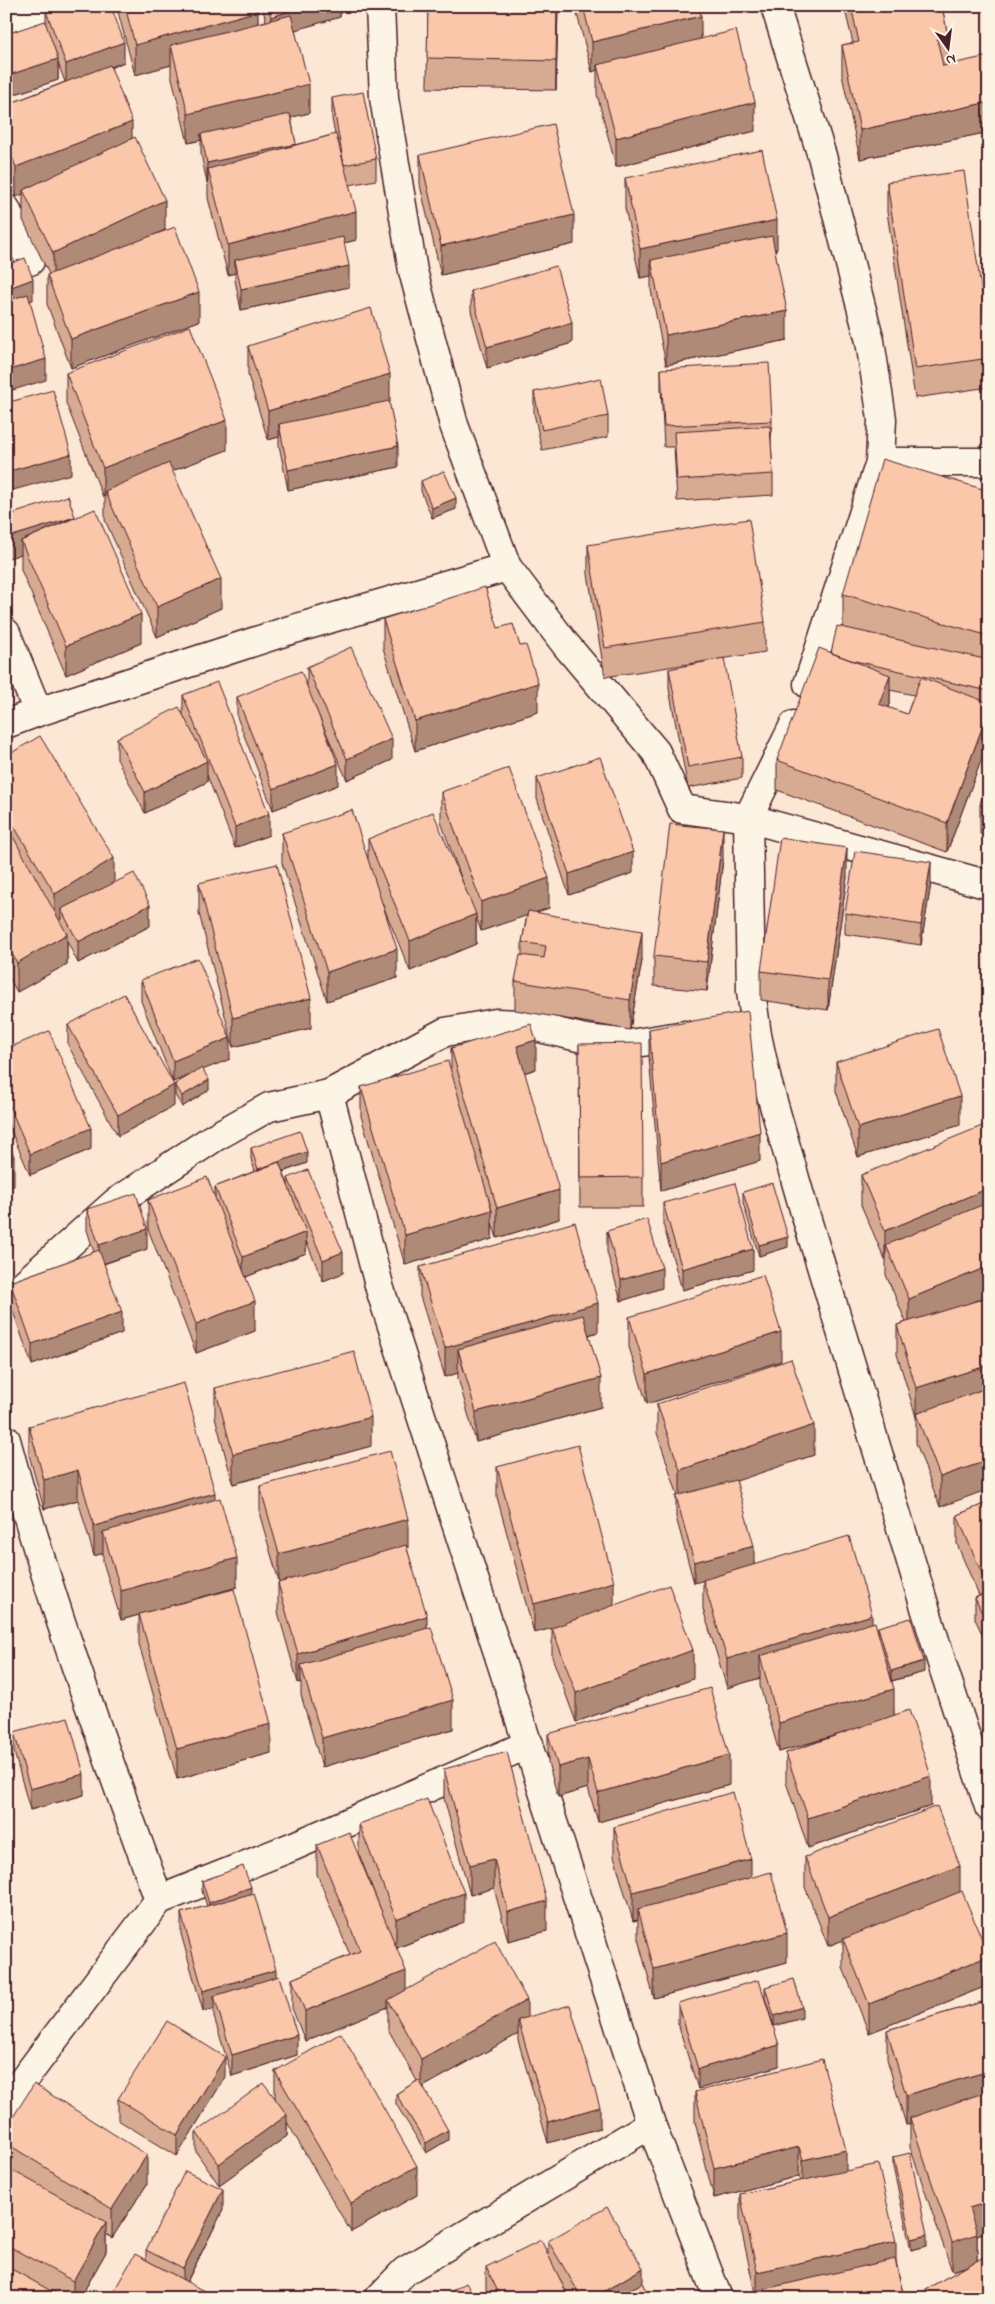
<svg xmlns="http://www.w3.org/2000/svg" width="995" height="2304" font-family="'Indie Flower',sans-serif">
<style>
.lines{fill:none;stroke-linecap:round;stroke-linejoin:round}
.street-casing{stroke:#4a1f2b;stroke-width:31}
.street{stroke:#fcf5e5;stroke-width:28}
.wall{fill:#d7ab92;stroke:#4a1f2b;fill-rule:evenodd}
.shaded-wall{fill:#af8b77;stroke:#4a1f2b}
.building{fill:#fac7aa;stroke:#4a1f2b}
</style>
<rect width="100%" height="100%" fill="#fbe7d3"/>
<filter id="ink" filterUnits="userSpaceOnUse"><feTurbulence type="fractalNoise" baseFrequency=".02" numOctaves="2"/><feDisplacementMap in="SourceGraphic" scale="10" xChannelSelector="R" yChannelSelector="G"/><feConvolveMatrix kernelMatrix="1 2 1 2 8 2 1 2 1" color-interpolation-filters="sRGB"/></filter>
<g filter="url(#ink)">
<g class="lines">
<defs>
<path id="street" d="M380,6L384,98L413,271L454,425L507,567L566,645L656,752L682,809L748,818L989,885
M775,6L822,156L870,341L882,419L880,462H989
M6,25L67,6
M6,209L30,261
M6,633L38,712
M808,684L880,462
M6,724L38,712L287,631L507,567
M794,725L748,818L751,991L757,1035L767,1081L805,1213L944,1670L989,1807
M329,1094L380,1289L651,2124L718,2298
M6,1300L115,1203L215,1137L269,1107L329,1094L445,1032L496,1023L523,1024L586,1039L630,1044L685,1035
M6,1440C48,1596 104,1748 159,1900
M6,2103L159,1900L294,1846L529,1744
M379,2298L405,2271L651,2124"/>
</defs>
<!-- street casing -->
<use href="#street" class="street-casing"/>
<!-- street -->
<use href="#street" class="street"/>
</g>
<!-- wall -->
<path class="wall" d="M118,6H257L258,23L266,21L262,6H340V17L295,30L309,113L291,117L296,145L335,134L332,119V98L376,159V180L349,185L356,240L344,243L349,287L241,310L235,280V273L228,275L208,198V183H207L201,154V140L188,143L171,74V65L135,75L118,12Z
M428,6H558L556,90L427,88Z
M576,6H699L701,38L755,131L616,167L597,94V70L592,72L576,10Z
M845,6H942L948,37V65L989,61V132L860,159L842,75V45L853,43L845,10Z
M46,11L124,62L111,68L132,138L165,230L153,235L199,321L71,368L47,304V275L49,274L23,220V194L16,197L6,171V105L65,82L58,63V80L6,97V34L46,24Z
M420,155L574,244L441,275L420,185Z
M625,178L777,249L775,250L787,340L666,365L651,290V276L640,278L625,208Z
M887,182L989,343V387L915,398L887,212Z
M471,291L572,343L487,368L471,311Z
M248,346L390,403H389L398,467L288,490L279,445V437L268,440L248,375Z
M661,369L772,421L771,442L773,474V495L677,501L674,447H664L661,389Z
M66,373L227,450L172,471L221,608L157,637L105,520V496L103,497L66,403Z
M534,392L608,416V437L542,450L534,413Z
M421,481L456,509L432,518L421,491Z
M989,491V739L947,852L777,790V760L843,627V594ZM890,690L914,695L907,714L889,708L890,704Z
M6,516L75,517L141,643L66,675L21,570V554L6,559Z
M588,545L765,622V652L605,677L588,574Z
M383,619L498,628L538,712L415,751L383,648Z
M307,667L392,760L347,780L314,705L338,785L273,810L237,717V697L307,686Z
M669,669L742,757V778L688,788L669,689Z
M183,695L269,835L235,848L207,775V782L145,813L117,759V738L183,715Z
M6,756L150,926L78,963L67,941V964L17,992L6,972Z
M989,774V837L980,834V805Z
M537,778L633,873L569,895L537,799Z
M441,792L549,908L536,912L642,960L630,1030L515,1010V981L522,955V942L527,915L481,931L476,917V944L410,971L382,903L397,978L327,1001L282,863V833L368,859V839L467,894L441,822Z
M723,859L707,991L654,986V956Z
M847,877L828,1010L761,1000V971Z
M199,883L311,1028L233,1047L199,913Z
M931,883L921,945L845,934V913Z
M141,980L230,1059L203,1069L209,1090L182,1107L175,1095V1084L192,1074L173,1082L141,1001Z
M68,1025L174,1106L118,1136L68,1045Z
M649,1029L760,1161L661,1191L649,1058Z
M579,1044L643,1177V1207H580Z
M451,1048L536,1069L524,1073L559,1219L497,1238L492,1223V1239L405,1265L361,1116V1087L451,1068Z
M6,1049L91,1149L30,1175L6,1119Z
M836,1062L960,1125L858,1157L836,1091Z
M989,1128V1295L978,1300L940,1507L916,1443V1417L897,1354V1325L906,1322L886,1275V1259L885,1260L861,1205V1175Z
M251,1148L307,1163L283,1172L288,1185V1178L343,1273L323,1281L306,1241V1253L246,1277L255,1331L196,1353L148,1229V1200L215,1197V1187L255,1171L251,1159Z
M743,1192L788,1247L759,1256L743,1203Z
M663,1203L753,1270L682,1290L663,1224Z
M87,1209L147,1249L104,1264L122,1333L32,1365L10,1303V1282L94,1252L87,1230Z
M607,1231L662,1288L621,1301L607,1252Z
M420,1267L598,1332L589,1335L601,1407L476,1442L458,1378V1373L445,1377L420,1296Z
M629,1317L781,1361L647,1404L629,1347Z
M215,1388L371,1446L233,1484L215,1417Z
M657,1404L814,1455L736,1480L754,1564L872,1623L878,1634V1627L924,1672L892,1681L894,1715L931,1806L808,1848L786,1782V1753L835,1736L779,1752L760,1686V1678L727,1688L703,1609V1580L694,1583L676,1517V1496H678L657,1433Z
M29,1426L215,1500L237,1587L173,1605L271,1753L177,1779L139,1644V1615L121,1620L103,1562V1553L94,1556L78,1500L44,1509L29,1455Z
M497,1467L614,1605L693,1679L576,1722L552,1657V1628L534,1633L497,1497Z
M260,1486L408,1548H407L453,1729L322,1767L301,1695V1682L298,1683L278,1612V1583L279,1582L260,1516Z
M989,1502V1648L975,1619V1598L979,1596L957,1544V1515Z
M14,1732L84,1795L30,1810L14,1752Z
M548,1734L729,1785L598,1822L588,1788L558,1797L548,1763Z
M444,1769L547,1931L508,1941L494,1888L470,1895L444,1798Z
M359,1824L464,1922L397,1948L406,1990L527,2017L600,2128L548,2143L518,2040V2034L423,2087L448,2140L426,2153L396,2104V2094L417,2081L388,2029V2007L305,2041L292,2008V1979L350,1955L317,1874V1845L382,1913L359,1854Z
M614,1827L751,1877L787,1962L654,1998L638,1939V1920L633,1921L614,1856Z
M805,1857L960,1892L989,1985L869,2033L843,1968V1940L828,1946L805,1887Z
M202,1881L251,1893L276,1977L297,2055L232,2076L214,2017V2009L203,2011L181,1934V1913L207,1906L202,1891Z
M765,1987L802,2018L774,2026L765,1998Z
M989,2000V2231L977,2235V2261L989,2298H926V2289L968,2266L952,2271L910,2147V2124L906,2125L887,2059V2030Z
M678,2003L779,2066L698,2089L678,2024Z
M275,2071L417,2195L351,2232L287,2122V2136L219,2185L196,2152V2132L275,2099Z
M225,2077L177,2156L118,2120V2099Z
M695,2092L846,2171L896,2261L904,2298H756L740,2223V2194L801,2181L799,2176L714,2198L695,2122Z
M6,2128L147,2184L112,2238L106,2234V2252L80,2298H6Z
M893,2157L927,2246L911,2250L893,2167Z
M223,2210L187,2282L146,2260V2250Z
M548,2241L643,2286L650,2298H486V2267L548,2255Z"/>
<!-- shaded-wall -->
<path class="shaded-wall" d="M306,6H340V17L271,37V17Z
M557,6H558L556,90V61Z
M258,11V41L171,45V65L135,75V45Z
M701,16V45L597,65V70L592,72V42Z
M124,42V62L66,84V64Z
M58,59V80L6,97V76Z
M309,84V113L202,140L201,134V140L188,143V114Z
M755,102V131L616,167V138Z
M989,102V132L860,159V130Z
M132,122V152L23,190V194L16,197V167Z
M296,144V164L208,169V183H207V163Z
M165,200V230L53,282V253Z
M356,211V240L237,272L235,260V273L228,275V245Z
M574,215V244L441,275V246Z
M777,220V249L654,275L651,260V276L640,278V249Z
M10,248V269L6,271V250Z
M349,266V287L241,310V289Z
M33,279V300L6,310V289Z
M199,292V321L71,368V339Z
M787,311V340L666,365V335Z
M572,323V343L487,368V347Z
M46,359V380L6,392V371Z
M390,374V403L281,436L279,424V437L268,440V411Z
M227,420V450L107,496L105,491V496L103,497V468Z
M398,446V467L288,490V470Z
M71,454V474L6,492V472Z
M456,498V509L432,518V508Z
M75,517L21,541V554L6,559V538Z
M221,579V608L157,637V607Z
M141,614V643L66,675V646Z
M890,675V704L879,733V704Z
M538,683V712L415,751V721Z
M989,709V739L947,852V823Z
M392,739V760L347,780V759Z
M207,761V782L145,813V792Z
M338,764V785L273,810V789Z
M269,814V835L235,848V827Z
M723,829V859L707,991V962Z
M847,848V877L828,1010V980Z
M633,852V873L569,895V874Z
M114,858V887L61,909V919L55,923V894Z
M931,862V883L921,945V925Z
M549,878V908L481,931V902Z
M150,905V926L78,963V942Z
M476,914V944L410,971V941Z
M642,931V960L630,1030V1000Z
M67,934V964L17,992V963Z
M397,949V978L327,1001V972Z
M311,998V1028L233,1047V1018Z
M230,1038V1059L173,1082V1061Z
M536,1040V1069L517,1075V1046Z
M209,1080V1090L182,1107V1096Z
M174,1085V1106L118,1136V1115Z
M960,1096V1125L858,1157V1128Z
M91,1128V1149L30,1175V1154Z
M760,1132V1161L661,1191V1162Z
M307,1152V1163L258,1180V1169Z
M14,1156V1186L6,1190V1161Z
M989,1188V1217L886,1245V1259L885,1260V1231Z
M559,1190V1219L497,1238V1208Z
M492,1210V1239L405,1265V1235Z
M147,1229V1249L99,1265V1245Z
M306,1232V1253L243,1278V1257Z
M788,1237V1247L759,1256V1245Z
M753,1249V1270L682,1290V1269Z
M343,1252V1273L323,1281V1260Z
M989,1266V1295L909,1329V1299Z
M662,1268V1288L621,1301V1280Z
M255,1301V1331L196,1353V1324Z
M598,1303V1332L464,1371L458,1349V1373L445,1377V1348Z
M122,1312V1333L32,1365V1344Z
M781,1332V1361L647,1404V1374Z
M989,1365V1395L916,1414V1417V1388Z
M601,1378V1407L476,1442V1412Z
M371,1417V1446L233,1484V1454Z
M814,1425V1455L680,1500V1470Z
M989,1460V1489L940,1507V1477Z
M78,1470V1500L44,1509V1480Z
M215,1493V1523L103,1532V1553L94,1556V1526Z
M408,1519V1548L279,1583V1554Z
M754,1546V1567L694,1583V1562Z
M237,1558V1587L121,1620V1591Z
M989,1573V1602L983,1605V1576Z
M614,1582V1612L534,1633V1604Z
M872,1615V1644L760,1656V1678L727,1688V1659Z
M427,1616V1645L301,1665V1682L298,1683V1654Z
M693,1650V1679L576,1722V1693Z
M924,1661V1672L891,1681V1671Z
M894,1689V1718L779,1752V1723Z
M453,1700V1729L322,1767V1738Z
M271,1724V1753L177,1779V1749Z
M729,1755V1785L598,1822V1793Z
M588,1759V1788L558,1797V1767Z
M84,1774V1795L30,1810V1789Z
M931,1776V1806L808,1848V1818Z
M12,1849V1886L6,1900V1864Z
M494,1859V1888L470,1895V1865Z
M751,1859V1888L638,1909V1920L633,1921V1892Z
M960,1866V1895L828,1946V1917Z
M251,1887V1898L209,1913V1903Z
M464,1893V1922L396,1948V1919Z
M547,1901V1931L508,1941V1912Z
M787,1933V1962L654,1998V1969Z
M989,1956V1985L869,2033V2004Z
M276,1970V1991L214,1996V2009L203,2011V1991Z
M406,1971V2000H388V2007L305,2041V2011Z
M527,2000V2029L518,2020V2034L421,2088V2059Z
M802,2007V2018L774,2026V2016Z
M297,2035V2055L232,2076V2055Z
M779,2045V2066L698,2089V2069Z
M225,2057V2077L177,2156V2135Z
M989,2071V2101L910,2118V2124L906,2125V2095Z
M600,2107V2128L548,2143V2122Z
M287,2115V2136L219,2185V2164Z
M448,2130V2140L426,2153V2143Z
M799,2147V2176L714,2198V2168Z
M846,2150V2179L803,2190V2160Z
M147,2155V2184L112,2238V2209Z
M417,2166V2195L351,2232V2203Z
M223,2189V2210L183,2289V2269Z
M989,2202V2231L977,2235V2263L952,2271V2242L969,2208Z
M106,2222V2252L80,2298H73V2281Z
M927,2235V2246L911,2250V2239Z
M896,2242V2271L757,2295V2272Z
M643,2268V2289L628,2298H593Z"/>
<!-- building -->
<path class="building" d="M58,6H111L124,42L66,64L46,11Z
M125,6H257L258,11L135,45Z
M268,6H306L271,17Z
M428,6H557L556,61L427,58Z
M583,6H699L701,16L592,42Z
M851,6H942L948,37L937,39L943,66L988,56L989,61V102L860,130L842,45L859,42Z
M291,15L309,84L188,114L171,45Z
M45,21L58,59L6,76V34Z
M736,30L755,102L616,138L597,65Z
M110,65L132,122L16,167L6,141V105Z
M363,92L376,159L344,165L332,98Z
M290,114L296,144L207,163L201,134Z
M553,124L574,215L441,246L420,155Z
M336,134L356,211L228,245L208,169Z
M135,137L165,200L53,253L23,190Z
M762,150L777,220L640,249L625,178Z
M964,171L989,343V358L915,369L887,182Z
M175,227L199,292L71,339L47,275Z
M772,236L787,311L666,335L651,260Z
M343,237L349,266L241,289L235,260Z
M6,241L10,248L6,250Z
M25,258L33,279L6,289V265Z
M556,266L572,323L487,347L471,291Z
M28,294L46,359L6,371V301Z
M371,308L390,374L268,411L248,346Z
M190,326L227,420L103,468L66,373Z
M769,363L772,421L664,426L661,369Z
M601,378L608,416L542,430L534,392Z
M53,390L71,454L6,472V403Z
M389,401L398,446L288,470L279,424Z
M770,426L773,474L677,480L674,432Z
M882,459L989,491V636L843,594Z
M169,463L221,579L157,607L105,491Z
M444,471L456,498L432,508L421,481Z
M68,496L75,517L6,538V516Z
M95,509L141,614L66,646L21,541Z
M749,519L765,622L605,648L588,545Z
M485,587L498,628L513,624L520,646L526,645L538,683L415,721L383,619Z
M837,626L989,660V691L851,660L831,653Z
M351,647L392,739L347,759L307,667Z
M819,648L890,675L879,704L907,714L921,677L989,703V709L947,823L777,760Z
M724,658L742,757L688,767L669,669Z
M301,671L338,764L273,789L237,697Z
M217,682L269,814L235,827L183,695Z
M179,707L207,761L145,792L117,738Z
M40,736L114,858L55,894L6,813V756Z
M600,757L633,852L569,874L537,778Z
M509,768L549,878L481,902L441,792Z
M989,774V808L980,805Z
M352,810L397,949L327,972L282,833Z
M433,812L476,914L410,941L368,839Z
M6,824L67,934L17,963L6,943Z
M670,824L723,829L707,962L654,956Z
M780,838L847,848L828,980L761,971Z
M855,851L931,862L921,925L845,913Z
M277,864L311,998L233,1018L199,883Z
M134,873L150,905L78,942L61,909Z
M528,911L642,931L630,1000L515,981L520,955L544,958L546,946L522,942Z
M198,958L230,1038L173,1061L141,980Z
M124,994L174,1085L118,1115L68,1025Z
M748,1011L760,1132L661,1162L649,1029Z
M531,1024L536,1040L517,1046L559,1190L497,1208L451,1048Z
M938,1029L960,1096L858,1128L836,1062Z
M49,1031L91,1128L30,1154L6,1098V1049Z
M642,1043L643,1177L580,1178L579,1044Z
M448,1061L492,1210L405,1235L361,1087Z
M202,1068L209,1080L182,1096L175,1084Z
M987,1124L989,1128V1188L885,1231L861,1175Z
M300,1131L307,1152L258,1169L251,1148Z
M6,1140L14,1156L6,1161Z
M279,1162L306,1232L243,1257L215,1187Z
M308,1170L343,1252L323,1260L288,1178Z
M207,1177L255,1301L196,1324L148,1200Z
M735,1183L753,1249L682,1269L663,1203Z
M772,1183L788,1237L759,1245L743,1192Z
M136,1193L147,1229L99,1245L87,1209Z
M989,1202V1266L909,1299L886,1245Z
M647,1219L662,1268L621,1280L607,1231Z
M575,1222L598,1303L445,1348L420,1267Z
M99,1250L122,1312L32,1344L10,1282Z
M763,1275L781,1332L647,1374L629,1317Z
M989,1297V1365L916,1388L897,1325Z
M583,1315L601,1378L476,1412L458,1349Z
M354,1351L371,1417L233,1454L215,1388Z
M791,1359L814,1425L680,1470L657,1404Z
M184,1383L215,1493L94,1526L78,1470L44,1480L29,1426Z
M989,1387V1460L940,1477L916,1414Z
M578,1445L614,1582L534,1604L497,1467Z
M390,1451L408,1519L279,1554L260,1486Z
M736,1480L754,1546L694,1562L676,1496Z
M220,1498L237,1558L121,1591L103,1532Z
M989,1502V1573L983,1576L957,1515Z
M849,1536L872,1615L727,1659L703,1580Z
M406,1545L427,1616L298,1654L278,1583Z
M669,1585L693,1650L576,1693L552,1628Z
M234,1589L271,1724L177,1749L139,1614Z
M989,1592V1628L975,1598Z
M911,1618L924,1661L891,1671L878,1627Z
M875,1622L894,1689L779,1723L760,1656Z
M431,1627L453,1700L322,1738L301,1665Z
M710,1688L729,1755L598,1793L588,1759L558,1767L548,1734Z
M909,1710L931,1776L808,1818L786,1753Z
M68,1717L84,1774L30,1789L14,1732Z
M507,1752L547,1901L508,1912L494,1859L470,1865L444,1769Z
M733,1792L751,1859L633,1892L614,1827Z
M427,1799L464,1893L396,1919L359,1824Z
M937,1806L960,1866L828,1917L805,1857Z
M349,1832L406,1971L305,2011L292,1979L360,1951L317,1845Z
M6,1847L12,1849L6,1864Z
M243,1866L251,1887L209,1903L202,1881Z
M771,1872L787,1933L654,1969L638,1909Z
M962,1891L989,1956L869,2004L843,1939Z
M254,1893L276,1970L203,1991L181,1913Z
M495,1941L527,2000L421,2059L388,2000Z
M279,1976L297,2035L232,2055L214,1996Z
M794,1979L802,2007L774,2016L765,1987Z
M759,1980L779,2045L698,2069L678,2003Z
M989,2000V2071L906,2095L887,2030Z
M570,2005L600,2107L548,2122L518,2020Z
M167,2021L225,2057L177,2135L118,2099Z
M341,2033L417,2166L351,2203L275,2071Z
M822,2059L846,2150L803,2160L799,2147L714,2168L695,2092Z
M419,2080L448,2130L426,2143L396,2094Z
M264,2083L287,2115L219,2164L196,2132Z
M34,2084L147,2155L112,2209L6,2143V2128Z
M989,2091V2202L969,2208L977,2234L952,2242L910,2118Z
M910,2153L927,2235L911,2239L893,2157Z
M878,2164L896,2242L757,2272L740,2194Z
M6,2167L106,2222L73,2281L6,2245Z
M185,2171L223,2189L183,2269L146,2250Z
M607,2207L643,2268L593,2298H582L548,2241Z
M541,2240L569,2298H501L486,2267Z
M135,2254L217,2298H110Z
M989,2254V2298H930L926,2289Z
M895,2259L904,2298H757L756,2291Z
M6,2266L64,2298H6Z
M466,2283L475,2298H440Z
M642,2283L650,2298H615Z"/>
</g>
<!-- margin -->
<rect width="995" height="2304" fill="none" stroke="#fcf5e5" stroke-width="25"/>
<rect x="12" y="12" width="970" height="2279" fill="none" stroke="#4a1f2b" stroke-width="2" filter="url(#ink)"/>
<!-- north arrow -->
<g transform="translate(948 48) rotate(166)" stroke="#fcf5e5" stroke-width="4" paint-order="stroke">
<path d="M0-4L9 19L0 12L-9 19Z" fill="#4a1f2b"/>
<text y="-8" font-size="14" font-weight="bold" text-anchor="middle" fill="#4a1f2b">N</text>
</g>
</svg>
